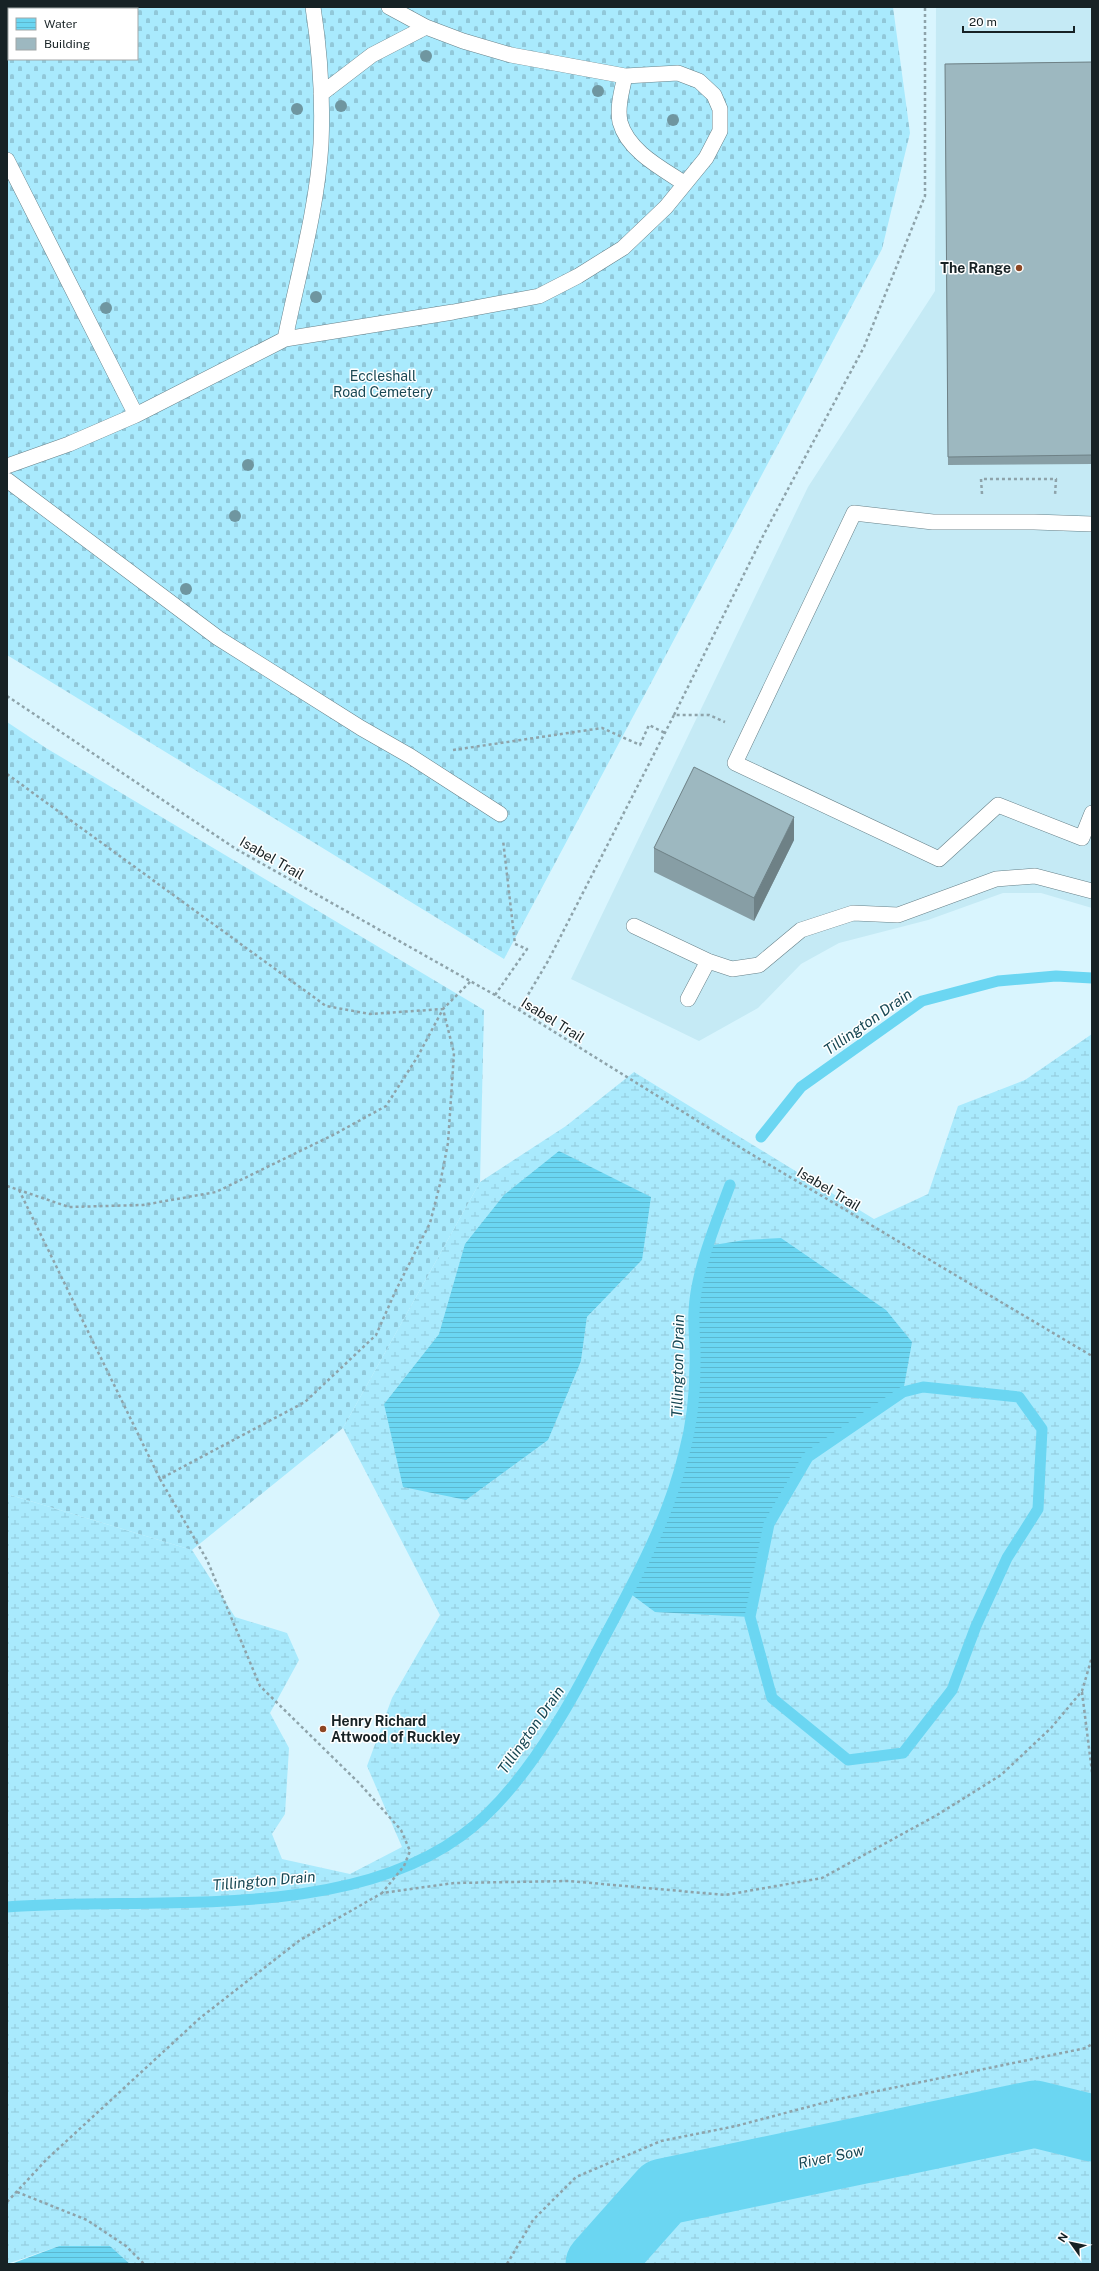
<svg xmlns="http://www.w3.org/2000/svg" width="1099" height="2271" font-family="'Public Sans',sans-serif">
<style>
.built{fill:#c5eaf5}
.wetland{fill:url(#wetland-marsh);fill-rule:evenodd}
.cemetery{fill:url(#cemetery-stones);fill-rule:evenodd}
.water{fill:url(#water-rules)}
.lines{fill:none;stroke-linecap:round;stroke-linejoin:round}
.stream{stroke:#6bd6f2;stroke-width:11}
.river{stroke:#6bd6f2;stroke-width:67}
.lane-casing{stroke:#678189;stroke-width:16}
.path{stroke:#8ea3aa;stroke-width:2.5;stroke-dasharray:3 3;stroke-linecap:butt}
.lane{stroke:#fff;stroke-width:15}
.tree{fill:#6f96a0}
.wall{fill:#879ea5}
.shaded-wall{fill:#6e8186}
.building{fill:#9db8c0;stroke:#6e8186}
.poi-dot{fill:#8d4623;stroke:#fff;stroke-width:1.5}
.labels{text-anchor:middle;stroke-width:3;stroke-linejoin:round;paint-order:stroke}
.poi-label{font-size:14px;font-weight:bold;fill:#172225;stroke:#fff;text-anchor:end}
.park-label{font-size:14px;fill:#194854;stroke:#fff}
.street-label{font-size:14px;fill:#172225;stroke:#fff}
.water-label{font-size:15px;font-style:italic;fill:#184854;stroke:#fff}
</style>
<defs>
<pattern id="wetland-marsh" width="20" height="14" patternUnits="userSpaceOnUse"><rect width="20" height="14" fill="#a9eafd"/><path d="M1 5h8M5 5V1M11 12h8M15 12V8" fill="none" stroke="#91c8d9"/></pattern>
<pattern id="cemetery-stones" width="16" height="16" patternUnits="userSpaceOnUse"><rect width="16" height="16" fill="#a9eafd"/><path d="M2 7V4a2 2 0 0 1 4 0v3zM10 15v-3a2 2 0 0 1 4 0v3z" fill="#91c8d9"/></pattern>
<pattern id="water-rules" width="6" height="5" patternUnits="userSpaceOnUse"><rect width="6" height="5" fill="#6bd6f2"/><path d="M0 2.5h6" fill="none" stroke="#5cb7cf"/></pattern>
</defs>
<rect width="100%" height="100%" fill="#d9f5fe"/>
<!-- built -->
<path class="built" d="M936,7H1092V908L1041,893H1003L928,920L839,943L801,964L758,1008L699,1041L571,979L808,487L935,291Z"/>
<!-- wetland -->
<path class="wetland" d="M1092,1034V2120L1036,2114L1092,2146V2264H130L110,2246H59L7,2264V1494L192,1550L235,1617L287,1633L299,1660L270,1713L289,1748L285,1814L272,1834L282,1859L350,1874L402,1847L367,1766L392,1698L440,1615L343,1428L480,1182L566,1126L634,1072L874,1219L928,1194L958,1106L1025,1080ZM642,1260L587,1317L581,1361L384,1404L439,1334Z"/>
<!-- cemetery -->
<path class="cemetery" d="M7,7H893L910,133L882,249L504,959L7,655ZM9,9H137V59H9Z
M7,722L46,748L484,1010L480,1182L343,1428L192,1550L7,1494Z"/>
<!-- water -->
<path class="water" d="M559,1151L651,1197L642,1260L587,1317L581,1361L548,1440L466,1500L403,1487L384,1404L439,1334L465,1244L504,1195Z
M781,1238L886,1310L912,1342L903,1392L808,1457L769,1524L750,1617L655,1612L628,1592L648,1552L679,1476L692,1423L695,1365L694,1309L707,1246L745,1240Z
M1035,2114L1092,2120V2146Z
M59,2246H110L130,2264H11Z"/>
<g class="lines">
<!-- stream -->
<path class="stream" d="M761,1137L801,1087L922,1001L998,981L1056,976L1092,978
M923,1387L1019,1397L1042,1429L1038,1509L1007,1558L976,1626L952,1690L903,1753L848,1760L772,1698L750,1617L769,1524L808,1457L903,1392Z
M7,1907C147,1896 342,1923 461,1836C518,1795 564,1716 595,1655C629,1590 667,1525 684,1453C692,1424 695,1395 695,1364C696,1347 693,1328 694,1311C696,1270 716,1223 730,1185"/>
<!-- river -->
<path class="river" d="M599,2264L663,2192L1035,2114L1092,2128"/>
<defs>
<path id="lane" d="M625,76C622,90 617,107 620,122C628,151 661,168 684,183
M321,94L372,55L426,27
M7,160L136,415
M285,339C298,275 317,210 321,144C323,98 320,52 313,7
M7,466L69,444L136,415L285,339L453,312L539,296L578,276L623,248L666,207L706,158L720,131V109L714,95L699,81L678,73L625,76L511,55L463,41L426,27L389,7
M7,480L218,638L361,728L410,756L500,814
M1092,524L1034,522H933L854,513L735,763L939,859L998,805L1082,838L1092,813
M634,926L708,961L732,969L759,965L801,930L853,913L898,915L996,879L1035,876L1092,891
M688,999L708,961"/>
</defs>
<!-- lane casing -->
<use href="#lane" class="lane-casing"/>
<!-- path -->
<path class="path" d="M982,494L981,479H1056L1055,496
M7,696L236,849L495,995L746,1151L1092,1356
M674,715L764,534L864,347L925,196V7
M453,750L602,728L640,745L649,725L665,733
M7,774L326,1006L370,1014L443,1009L454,1053L448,1143L440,1184L430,1223L396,1290L376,1335L305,1402L160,1479L207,1560L260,1686L360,1784L401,1830L410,1851L404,1866L382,1893
M495,995L527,949L515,944L503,840
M519,1010L548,961L674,715H709L725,722
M7,1186L69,1207L143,1205L216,1192L335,1134L386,1106L418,1056L443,1009L471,981
M19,1190L160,1479
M1082,1692L1092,1772
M17,2192L87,2220L126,2246L144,2264
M7,2202L47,2159L200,2018L300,1940L382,1893L454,1883L569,1881L725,1895L822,1878L937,1815L1001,1775L1051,1728L1082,1691L1092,1657
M507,2264L533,2220L576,2177L661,2141L736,2126L834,2100L1086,2048L1092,2044"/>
<!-- lane -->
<use href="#lane" class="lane"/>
</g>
<!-- trees -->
<g class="tree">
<circle cx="426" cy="56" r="6"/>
<circle cx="598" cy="91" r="6"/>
<circle cx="341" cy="106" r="6"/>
<circle cx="297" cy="109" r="6"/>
<circle cx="673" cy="120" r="6"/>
<circle cx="316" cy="297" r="6"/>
<circle cx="106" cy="308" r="6"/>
<circle cx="248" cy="465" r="6"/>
<circle cx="235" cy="516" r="6"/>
<circle cx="186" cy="589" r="6"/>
</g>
<!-- wall -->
<path class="wall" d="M1092,62V464L948,465L945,64Z
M794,840L754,921L654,872V848Z"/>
<!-- shaded-wall -->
<path class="shaded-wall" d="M794,817V840L754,921V898Z"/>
<!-- building -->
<path class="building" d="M1092,62V455L948,457L945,64Z
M694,767L794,817L754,898L654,848Z"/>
<!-- markers -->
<g class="poi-dot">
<circle cx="1019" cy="268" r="4"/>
<circle cx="323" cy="1729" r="4"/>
</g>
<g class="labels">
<!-- poi labels -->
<g class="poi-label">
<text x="1011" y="273">The Range</text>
<text x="331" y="1726" text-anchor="start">Henry Richard<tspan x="331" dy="16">Attwood of Ruckley</tspan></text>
</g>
<!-- park labels -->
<g class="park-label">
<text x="383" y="381">Eccleshall<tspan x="383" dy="16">Road Cemetery</tspan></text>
</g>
<!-- street labels -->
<g class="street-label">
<text transform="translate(272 858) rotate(30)" y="5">Isabel Trail</text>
<text transform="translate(553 1020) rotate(32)" y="5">Isabel Trail</text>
<text transform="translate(829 1189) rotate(31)" y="5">Isabel Trail</text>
</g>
<!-- water labels -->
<g class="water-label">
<text transform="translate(868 1022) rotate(-35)" y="5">Tillington Drain</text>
<text transform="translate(678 1366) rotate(-89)" y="5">Tillington Drain</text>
<text transform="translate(531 1730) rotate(-55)" y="5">Tillington Drain</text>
<text transform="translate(264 1881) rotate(-5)" y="5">Tillington Drain</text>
<text transform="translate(831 2157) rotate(-12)" y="5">River Sow</text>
</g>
</g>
<!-- border -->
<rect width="1099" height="2271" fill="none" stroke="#172225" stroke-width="16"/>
<!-- legend -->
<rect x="8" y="8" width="130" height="52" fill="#ffffff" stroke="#a2a7a8"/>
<rect x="16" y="18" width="20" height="12" fill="url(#water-rules)" stroke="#a2a7a8"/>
<text x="44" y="28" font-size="12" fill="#172225">Water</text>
<rect x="16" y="38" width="20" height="12" fill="#9db8c0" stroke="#a2a7a8"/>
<text x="44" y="48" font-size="12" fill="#172225">Building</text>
<!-- north arrow -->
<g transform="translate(1071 2243) rotate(303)" stroke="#ffffff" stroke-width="3" paint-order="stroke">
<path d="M0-3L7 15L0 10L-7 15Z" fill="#172225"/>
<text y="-6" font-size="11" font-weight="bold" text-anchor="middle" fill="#172225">N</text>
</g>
<!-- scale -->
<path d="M963 26v6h111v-6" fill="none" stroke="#172225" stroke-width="2"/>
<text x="969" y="26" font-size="12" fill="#172225" stroke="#ffffff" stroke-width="3" paint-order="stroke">20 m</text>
</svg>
